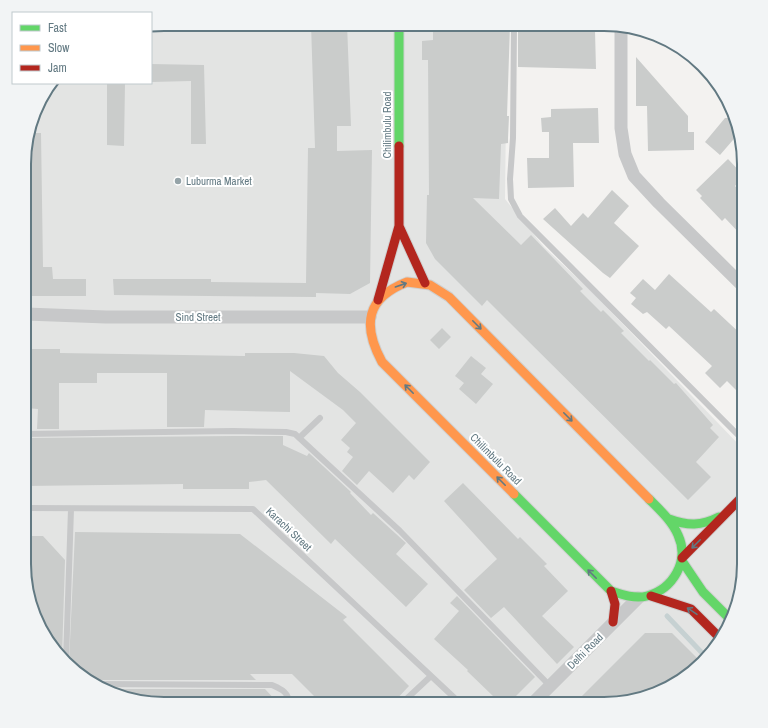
<svg xmlns="http://www.w3.org/2000/svg" width="768" height="728" font-family="'Archivo Narrow',sans-serif">
<style>
.built{fill:#e3e4e3}
.lines{fill:none;stroke-linecap:round;stroke-linejoin:round}
.stream{stroke:#c6d1d2;stroke-width:5}
.building{fill:#cacccb}
.fast-casing{stroke:#cfd0d0;stroke-width:11}
.slow-casing{stroke:#cfd0d0;stroke-width:11}
.jam-casing{stroke:#cfd0d0;stroke-width:11}
.lane{stroke:#c7c8c9;stroke-width:6}
.street{stroke:#c7c8c9;stroke-width:13}
.fast{stroke:#63d668;stroke-width:9}
.slow{stroke:#ff974d;stroke-width:9}
.jam{stroke:#b3261e;stroke-width:9}
.oneway{stroke:#627982}
.poi-dot{fill:#95a3a8;stroke:#fff;stroke-width:1.5}
.labels{text-anchor:middle;stroke-width:4;stroke-linejoin:round;paint-order:stroke}
.street-label{font-size:11px;fill:#627982;stroke:#fff}
.poi-label{font-size:11px;fill:#627982;stroke:#fff;text-anchor:start}
.rim{fill:none;stroke:#627982;stroke-width:2}
</style>
<rect width="100%" height="100%" fill="#f3f2f0"/>
<!-- built -->
<path class="built" d="M164,24L507,25L505,199L544,247L589,289L744,450V573L729,626L689,675L649,696L613,704H155L102,689L53,649L32,609L24,573L27,137L43,94L52,83H151V26Z"/>
<g class="lines">
<!-- stream -->
<path class="stream" d="M667,616L704,655"/>
</g>
<!-- building -->
<path class="building" d="M311,24H347L351,126H337V151L372,150L370,283L350,294L316,293V297L114,295L113,279H211V282L306,283L308,148H315Z
M433,25H510L507,116H509L508,138V143L501,144L499,199L473,198L521,245L531,235L583,289L580,291L601,312L603,310L624,331L621,333L649,361L650,360L674,384L676,383L713,425L710,428L719,437L696,462L711,477L688,500L487,300L482,306L435,259L426,243L427,195H429L428,60H422V41L433,40Z
M595,31L596,69L518,67V32Z
M636,57L688,116V132H694V150L648,151L647,106H636Z
M151,64L204,65L206,144H191V81L151,82Z
M107,83H125L124,146L107,145Z
M598,108L599,143H573L574,187L528,188L527,158H549V132H542L541,118L551,117V109Z
M725,118H736L739,133L720,155L705,142Z
M28,133H41L43,267H52L53,279H86V296H26L27,137Z
M728,159L744,176L735,186L744,196V238L725,218L722,221L700,198L702,196L696,190Z
M612,190L629,206L614,223L639,246L610,278L603,273L543,219L555,208L571,226L583,213L588,218Z
M669,274L711,312L714,309L744,337V398L727,381L720,388L705,373L712,366L669,326L666,329L647,312L643,314L631,304L636,298L630,293L643,279L655,290Z
M442,328L451,337L439,349L430,340Z
M26,349H60V353L245,356V353H294L324,356L338,373L360,392L430,462L414,480L409,475L393,493L369,471L357,485L342,471L353,457L347,452L350,448L341,440L356,423L343,410L290,371V412L205,410L204,427H167V373H97V383H59V429H37L38,409L25,408Z
M471,356L486,368L481,374L493,384L476,404L459,389L464,383L455,376Z
M233,436H283V445L307,456L309,453L351,492L350,493L371,515L373,513L406,543L396,554L428,584L406,607L335,539L331,544L266,480L249,482V489H183V484L25,486V438Z
M463,483L518,539L520,537L547,564L544,566L568,591L542,616L574,647L557,664L504,607L491,618L464,590L497,559L444,501Z
M75,532L240,534L347,617L343,620L409,686L392,704H322L292,674H250L256,680H95L92,681L69,663Z
M24,536H43L65,560L62,656L53,649L32,609L24,573Z
M457,596L535,677L514,698L493,696L467,671L468,670L434,639L459,611L450,603Z
M645,633H672L700,661L689,675L649,696L613,704H574Z
M101,689H265L279,704H155Z"/>
<g class="lines">
<defs>
<path id="fast" d="M399,25V146
M514,494L611,591C623,595 635,599 647,596C673,589 690,561 678,535C672,521 660,510 649,499
M669,519C688,526 701,526 719,517
M682,561L703,592L731,620"/>
<path id="slow" d="M407,282L430,285L449,297L649,499
M407,282C366,298 362,325 382,362L514,494"/>
<path id="jam" d="M399,226L425,283
M378,300L399,226V146
M682,558L744,495
M611,591L615,604L613,622
M651,596L691,609L720,638"/>
</defs>
<!-- fast casing -->
<use href="#fast" class="fast-casing"/>
<!-- slow casing -->
<use href="#slow" class="slow-casing"/>
<!-- jam casing -->
<use href="#jam" class="jam-casing"/>
<!-- lane -->
<path class="lane" d="M514,25L513,138L510,179L511,199L520,216L744,441
M25,434L233,431L286,432L295,434L400,531L550,686
M299,438L320,418
M25,508L253,509L461,704
M66,660L71,509
M95,684L272,685C281,689 289,692 289,704
M401,704L431,676"/>
<!-- street -->
<path class="street" d="M621,25V128L625,154L634,176L659,203L744,287
M26,314L106,317H370
M532,704L638,598"/>
<!-- fast -->
<use href="#fast" class="fast"/>
<!-- slow -->
<use href="#slow" class="slow"/>
<!-- jam -->
<use href="#jam" class="jam"/>
</g>
<!-- one-way arrows -->
<defs><path id="oneway-shaft" d="M-6 0H5M1.5-3L5.5 0L1.5 3" fill="none" stroke-width="1.6" stroke-linecap="round" stroke-linejoin="round"/></defs>
<g class="oneway">
<use href="#oneway-shaft" transform="translate(401 285) rotate(-19)"/>
<use href="#oneway-shaft" transform="translate(477 325) rotate(45)"/>
<use href="#oneway-shaft" transform="translate(409 389) rotate(-135)"/>
<use href="#oneway-shaft" transform="translate(568 417) rotate(45)"/>
<use href="#oneway-shaft" transform="translate(501 481) rotate(-135)"/>
<use href="#oneway-shaft" transform="translate(696 544) rotate(135)"/>
<use href="#oneway-shaft" transform="translate(592 574) rotate(-135)"/>
<use href="#oneway-shaft" transform="translate(692 611) rotate(-146)"/>
</g>
<!-- markers -->
<circle class="poi-dot" cx="178" cy="181" r="4"/>
<g class="labels">
<!-- street labels -->
<g class="street-label">
<text transform="translate(387 125) rotate(-90)" y="4">Chilimbulu Road</text>
<text x="198" y="321">Sind Street</text>
<text transform="translate(496 459) rotate(45)" y="4">Chilimbulu Road</text>
<text transform="translate(289 529) rotate(43)" y="4">Karachi Street</text>
<text transform="translate(585 651) rotate(-45)" y="4">Delhi Road</text>
</g>
<!-- poi labels -->
<g class="poi-label">
<text x="186" y="185">Luburma Market</text>
</g>
</g>
<!-- crop -->
<path d="M0 0H768V728H0ZM164 31H604A133 133 0 0 1 737 164V564A133 133 0 0 1 604 697H164A133 133 0 0 1 31 564V164A133 133 0 0 1 164 31Z" fill="#f2f4f5" fill-rule="evenodd"/>
<path class="rim" d="M164 31H604A133 133 0 0 1 737 164V564A133 133 0 0 1 604 697H164A133 133 0 0 1 31 564V164A133 133 0 0 1 164 31Z"/>
<!-- legend -->
<rect x="12" y="12" width="140" height="72" fill="#ffffff" stroke="#c0c9cd"/>
<rect x="20" y="25" width="20" height="6" fill="#63d668" stroke="#c0c9cd"/>
<text x="48" y="32" font-size="12" fill="#627982">Fast</text>
<rect x="20" y="45" width="20" height="6" fill="#ff974d" stroke="#c0c9cd"/>
<text x="48" y="52" font-size="12" fill="#627982">Slow</text>
<rect x="20" y="65" width="20" height="6" fill="#b3261e" stroke="#c0c9cd"/>
<text x="48" y="72" font-size="12" fill="#627982">Jam</text>
</svg>
